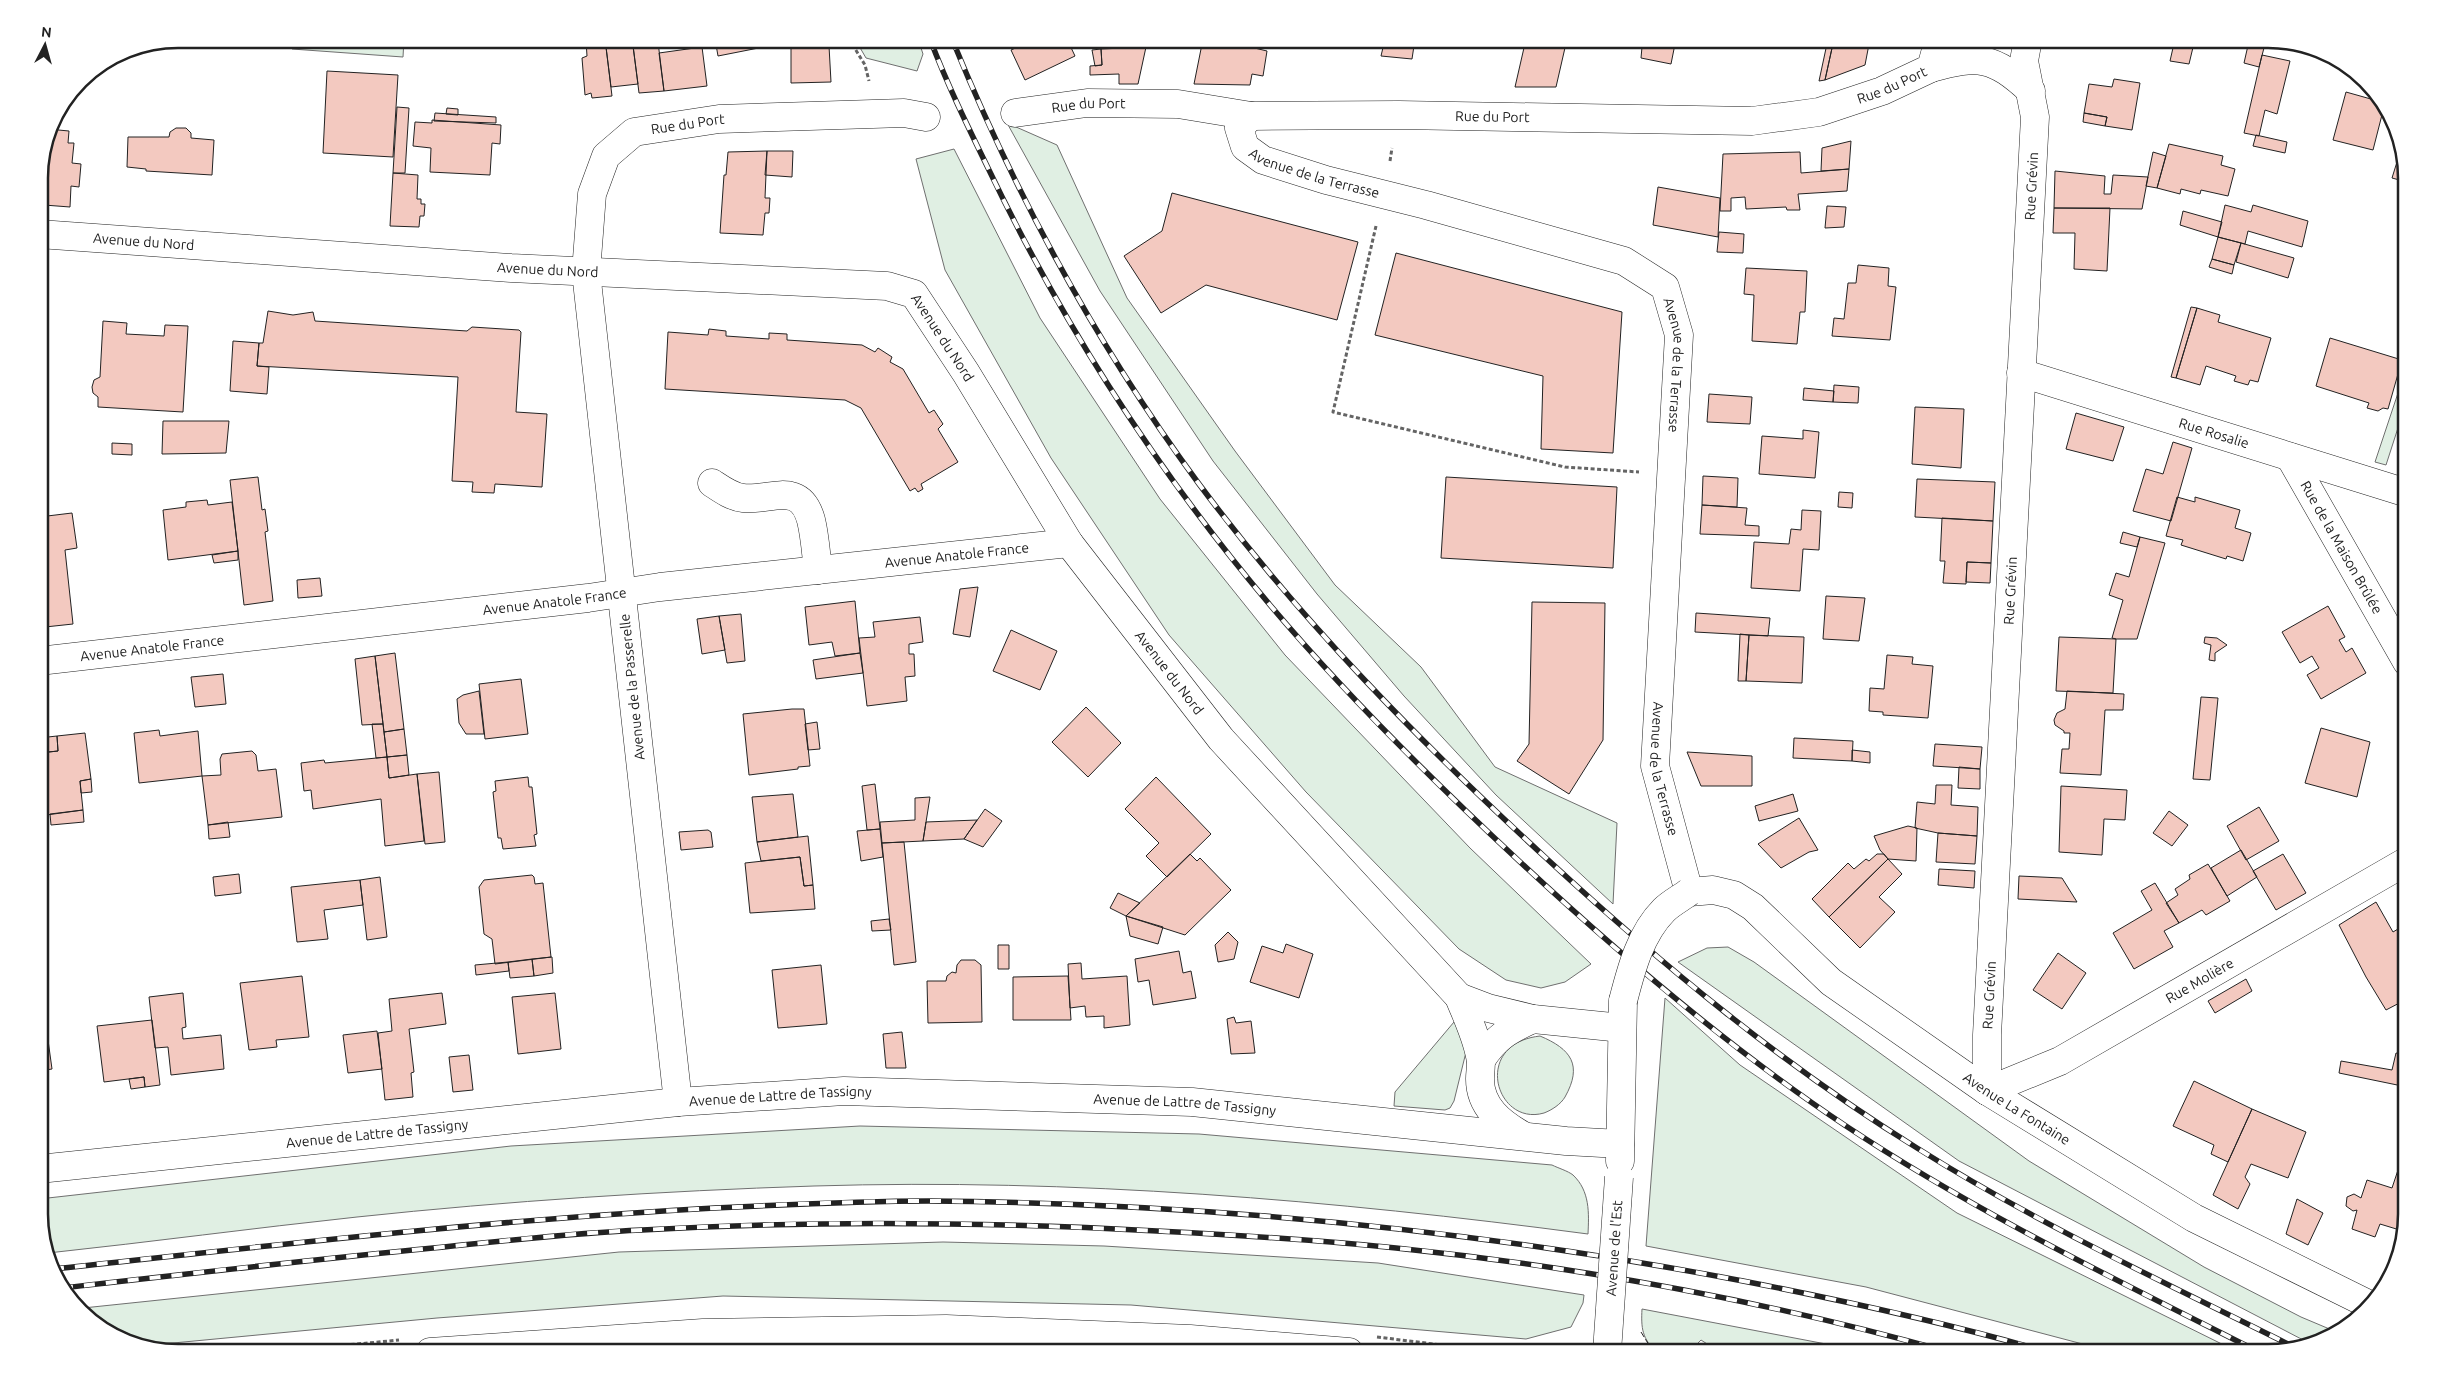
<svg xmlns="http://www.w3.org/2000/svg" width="2446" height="1391" font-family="Ubuntu,sans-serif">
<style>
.green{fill:#e0efe3;stroke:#6f6f6f}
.building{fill:#f3c9c0;stroke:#222}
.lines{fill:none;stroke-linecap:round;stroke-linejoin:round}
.minor-casing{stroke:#222;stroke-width:29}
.path{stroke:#646464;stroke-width:3;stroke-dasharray:4 2.5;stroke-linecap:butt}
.minor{stroke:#fff;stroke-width:28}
.rail-casing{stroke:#222;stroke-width:5.5}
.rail{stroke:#fff;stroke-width:4;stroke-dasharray:11;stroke-linecap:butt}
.minor-bridge-casing{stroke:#222;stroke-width:29;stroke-linecap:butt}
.minor-bridge{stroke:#fff;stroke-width:28}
.fence{stroke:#222;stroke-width:1;stroke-dasharray:6 2.5;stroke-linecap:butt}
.labels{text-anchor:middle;stroke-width:4;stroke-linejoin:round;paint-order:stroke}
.street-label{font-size:14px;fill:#222;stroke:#fff}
.rim{fill:none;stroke:#222;stroke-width:2.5}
</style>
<rect width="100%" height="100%" fill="#fff"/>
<!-- green -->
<path class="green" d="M293,39H404L403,57L292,49Z
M855,39H918L923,54L917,71L866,58Z
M1007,123L1057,145L1127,298L1235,451L1335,585L1421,667L1495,767L1617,823L1613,904L1496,795L1404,696L1317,594L1213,461L1100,291Z
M954,149L1040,318L1160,499L1285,655L1470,848L1591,964L1565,982L1541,988L1506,980L1459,949L1306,792L1169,635L1051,458L945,270L916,159Z
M2407,366V400L2386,465L2375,462Z
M1728,947L1754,962L2029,1161L2204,1267L2301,1317L2339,1333L2307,1342L1959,1161L1678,962L1707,948Z
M1665,998L1740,1065L1957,1213L2238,1352H2113L1866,1287L1646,1246Z
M1461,1021L1467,1048L1454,1101L1450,1108L1445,1110L1394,1106L1395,1092L1454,1022Z
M1540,1036C1571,1049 1583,1065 1565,1097C1561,1104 1552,1110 1544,1113C1496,1127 1471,1044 1540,1036Z
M860,1126L1199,1134L1552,1165C1558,1168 1568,1171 1573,1175C1590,1191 1589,1213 1588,1234C1332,1200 1073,1178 814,1186C661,1191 508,1201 357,1217C254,1228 151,1242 48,1253L39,1223V1199L511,1146Z
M943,1242L1104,1246L1378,1263L1584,1295L1583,1303L1571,1327L1526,1339L1131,1305L723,1296L437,1318L152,1345L108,1334L83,1308L619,1252Z
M1642,1309L1868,1352H1725L1718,1351L1701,1340L1689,1352H1657C1642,1339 1641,1328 1642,1309Z"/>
<!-- building -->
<path class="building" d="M596,39H605L612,96L592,98L591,93L585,95L582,58L587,56L586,41Z
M605,39H632L638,84L611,87Z
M632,39H657L658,42L633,45Z
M715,39H784V43L718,56Z
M784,39H824H818V46H829L831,82L791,83V46L784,47Z
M1028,39H1067L1075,56L1025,80L1011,50L1029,42Z
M1203,39H1217L1267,51L1263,76L1252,74L1250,85L1194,84Z
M1385,39H1415L1412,59L1381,56Z
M1485,39H1521L1519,46Z
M1526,39H1567L1556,87H1515Z
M1632,39H1676L1671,64L1641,58L1642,47L1634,46L1635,39Z
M1828,39H1834L1825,80L1819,81Z
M1834,39H1870L1865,65L1825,80Z
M2175,39H2195L2189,64L2170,61Z
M2249,41L2265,44L2259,67L2244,63Z
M658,42L664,91L639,93L633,45Z
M702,47L707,86L664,91L659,53Z
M1146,47L1138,84H1119V74L1090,75V66L1102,65L1101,49Z
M1101,49L1102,65L1095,66L1092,50Z
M2262,55L2290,61L2277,114L2265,110L2259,136L2244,133Z
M327,71L398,75L393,157L323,153Z
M2114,79L2140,83L2132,130L2105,126L2107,117L2084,113L2089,84L2112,87Z
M2346,92L2385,103L2373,150L2333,140Z
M397,107L409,108L405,173H393Z
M447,108L458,109V115L446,114Z
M435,113L496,117V123L434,121Z
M2084,113L2107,117L2105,126L2083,122Z
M432,120L501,125L500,144L492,143L490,175L430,172L431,148L413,146L415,122L432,123Z
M176,128H186L191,133V138L214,140L212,175L146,171V169L127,167L128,137H169L170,132Z
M48,129L69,131L68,143H74L72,163L81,164L79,187L71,186L70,207L44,205Z
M47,135L44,205H39V168Z
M2256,135L2287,142L2285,153L2253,146Z
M1851,141L1849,169L1821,171L1822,148Z
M2169,144L2223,156L2221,165L2235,169L2228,196L2201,190L2200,194L2181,189L2180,194L2157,188Z
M2401,149L2407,168V182L2392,178Z
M767,151L765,198H770L769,213H765L763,235L720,233L724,175H726L728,152Z
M767,151H793L792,177L765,175Z
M1800,152L1801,173L1849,169L1847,191L1798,194L1800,210H1787L1786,207L1746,209L1745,197L1731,198V211H1720L1723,154Z
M2153,152L2166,156L2157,188L2146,186Z
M2055,171L2105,176L2104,194H2111L2113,175L2148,177L2142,209L2054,208Z
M393,173L418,175L417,199H421V204H425L424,216H420L419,227L390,226Z
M1658,187L1720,198L1718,237L1653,225Z
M1172,193L1358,242L1337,320L1206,285L1161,313L1124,256L1162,231Z
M2225,205L2251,212L2253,205L2308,221L2302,247L2248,231L2245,244L2218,237Z
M1827,206L1846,207L1844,227L1825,228Z
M2054,208H2110L2107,271L2074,269L2075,233H2053Z
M2183,211L2222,222L2218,237L2180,225Z
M1719,232L1744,234L1743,253L1717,252Z
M2218,237L2241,243L2234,265L2212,259Z
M2241,243L2294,258L2288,278L2236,262Z
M1396,253L1622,312L1613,453L1541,449L1543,376L1375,335Z
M2212,259L2234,265L2232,274L2209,267Z
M1858,265L1889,268L1888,286L1896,287L1890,340L1832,336L1834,318L1844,319L1848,283H1856Z
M1746,268L1807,271L1805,312H1800L1797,344L1752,341L1754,295L1744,294Z
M2191,307L2197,308L2176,378L2171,377Z
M2197,308L2220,315L2218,322L2271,338L2258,382L2250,380L2248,385L2234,381L2236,376L2206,366L2200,385L2176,378Z
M268,311L293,315L313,312L315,321L467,331L472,327L519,330L521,332L516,412L547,414L542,487L495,484L494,493L472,492L473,482L452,481L458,377L257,366L259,343H263Z
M103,321L127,323L126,334L164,336L165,325L188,326L183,412L98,407V397L93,393L92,387L94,380L100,377Z
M709,329L726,331V336L769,339V333L787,334V340L862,345L875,352L878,348L892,357L890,362L903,369L929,413L934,410L943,424L938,429L958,462L921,484L923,489L918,492L915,488L910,491L861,408L845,400L665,389L668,332L708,335Z
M2330,338L2402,360L2388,409L2383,408L2378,411L2367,408L2369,403L2316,386Z
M233,341L259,343L257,366L269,367L267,394L230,391Z
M1834,385L1859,387L1858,403L1833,402Z
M1804,388L1834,391L1833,402L1803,400Z
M1709,394L1752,397L1750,424L1707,422Z
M1915,407L1964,409L1961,468L1912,464Z
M2076,413L2124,427L2113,461L2066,449Z
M163,421H229L226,453L162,454Z
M1803,430L1819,432L1815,478L1759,474L1762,436L1803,439Z
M2173,442L2192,448L2171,521L2133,511L2146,469L2163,474Z
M112,443L132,444V455L112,454Z
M1703,476L1738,478L1737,507L1702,505Z
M258,477L262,510L265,509L268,531L265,532L273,601L244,605L230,480Z
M1446,477L1617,487L1613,568L1441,558Z
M1917,479L1995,482L1993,521L1915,517Z
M1839,492L1853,493L1852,508L1838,507Z
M2177,497L2195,502V497L2240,510L2235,528L2251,533L2243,561L2227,556L2226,559L2181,545L2183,540L2166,536Z
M207,500L208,505L232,502L238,551L168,560L163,510L186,507V502Z
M1702,505L1747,508L1745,525L1759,526V536L1700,534Z
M1802,510L1821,511L1819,550L1803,549L1800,591L1751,588L1754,542L1789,544L1791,529L1801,530Z
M72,513L77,548L65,550L73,624L45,627L39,568V517Z
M1942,518L1993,521L1991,563L1967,562L1966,584L1943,583L1945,561H1940Z
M2123,532L2140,537L2137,547L2120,543Z
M2140,537L2165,543L2137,639H2116L2112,638L2123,600L2109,595L2116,573L2129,577Z
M238,551V560L214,563L212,555Z
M1967,562L1991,563L1990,583L1966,582Z
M39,568L44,617H39Z
M320,578L322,596L298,598L297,580Z
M978,587L970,637L953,634L960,589Z
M1826,596L1865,598L1859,641L1823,639Z
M855,601L860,653L835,656L832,642L809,645L805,607Z
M1532,602L1605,603L1603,740L1569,794L1517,761L1529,744Z
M2328,606L2345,637L2339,640L2346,652L2352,648L2366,673L2321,699L2307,675L2319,668L2312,656L2300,663L2282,632Z
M1696,613L1770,618L1768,636L1695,632Z
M741,614L745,661L727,663L719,616Z
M719,616L725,650L702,654L697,619Z
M920,617L923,642L909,644V654H914L915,676L905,677L907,701L867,706L859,638L875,637L873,622Z
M1011,630L1057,651L1040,690L993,671Z
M1740,634L1749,635L1746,681H1738Z
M1749,635L1804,637L1802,683L1746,681Z
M2059,637L2116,639L2113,693L2056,691Z
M2205,637L2217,638L2227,645L2215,653V661L2209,660L2211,645L2204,643Z
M395,653L404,729L384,732L375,656Z
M860,653L863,673L816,679L813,660Z
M1887,655L1913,657L1912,664L1933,666L1928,718L1883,715V712L1869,711L1870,688L1884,689Z
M375,656L383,724L362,725L355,659Z
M223,674L226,704L195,707L191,677Z
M521,679L528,734L485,739L479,684Z
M479,691L484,734H466L459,723L457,699L463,695Z
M2067,691L2124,694L2123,710H2105L2101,775L2060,773L2062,749H2069L2070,733H2064V731L2055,725L2054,720L2057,713L2065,709Z
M2201,697L2218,698L2210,780L2193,779Z
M1086,707L1121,743L1088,777L1052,742Z
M792,709H804L810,766L798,767V769L749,775L743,714Z
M817,722L820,749L808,750L805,724Z
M372,724H383L387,757L376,758Z
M2321,728L2370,742L2357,797L2305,783Z
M404,729L407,755L387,757L384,732Z
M159,730L160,736L198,731L202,776L139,783L134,733Z
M85,733L91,779L80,781L83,810L39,816V753L58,751L57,736Z
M57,736L58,751L39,753V738Z
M1794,738L1853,741L1852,761L1793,758Z
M1935,744L1982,747L1980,769L1933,766Z
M1852,750L1870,752V763L1852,761Z
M252,751L256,755L258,771L276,769L282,817L208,825L202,776L221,775L220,759L222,754Z
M1687,752L1752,756V786H1701Z
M407,755L409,775L389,778L387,757Z
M387,757L389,778L417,774L424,841L385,846L381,799L313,809L311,790L304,791L301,763L324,760L325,763Z
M1959,767L1980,769V789L1958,788Z
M439,772L445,842L425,844L417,774Z
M528,777L529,787H532L537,834L534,835L536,846L503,849L501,838H498L493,792L496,791L495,781Z
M1156,777L1211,834L1167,877L1146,856L1159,843L1125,809Z
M91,779L92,792L81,793L80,781Z
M875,784L880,829L867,830L862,786Z
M1936,785H1952L1951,805L1978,807L1977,836L1938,833L1915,828L1917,802L1935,804Z
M2061,786L2127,790L2125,820L2104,819L2102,855L2059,852Z
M793,794L798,837L757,842L752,797Z
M1793,794L1798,811L1759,821L1755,806Z
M930,797L923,841L882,843L880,822L915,820V798Z
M2259,807L2279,841L2246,860L2227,826Z
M985,809L1002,821L983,847L964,839Z
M83,810L84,822L51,825L50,814Z
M2169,811L2188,825L2172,846L2153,833Z
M1799,818L1818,850L1809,852L1781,868L1758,844Z
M977,820L964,839L923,841L926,822Z
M228,822L230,837L209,839L208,825Z
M1908,826L1917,828L1916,861L1888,859L1880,850L1874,836Z
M880,829L883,857L861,861L857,831Z
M708,830L711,832L713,847L681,850L679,832Z
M1938,833L1977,836L1975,864L1936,862Z
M808,836L813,885L804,886L800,857L761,861L757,842Z
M904,842L916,962L894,965L882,843Z
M2241,850L2257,877L2227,896L2211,868Z
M1190,854L1197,861L1200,858L1231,890L1185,935L1126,916Z
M1877,854H1884L1888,859L1829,917L1812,899L1848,863L1854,869L1866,859L1869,861Z
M2283,854L2306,893L2276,910L2253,871Z
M800,857L804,886L813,885L815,909L750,913L745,863Z
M1888,859L1902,874L1879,897L1895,912L1860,948L1829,917Z
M2208,864L2230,901L2206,915L2202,910L2179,923L2166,903L2178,895L2175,889L2190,879L2189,875Z
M1939,869L1975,871L1974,888L1938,885Z
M239,874L241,893L215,896L213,877Z
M532,875L534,877L535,884L543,883L551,957L495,964L492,939L484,934L479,887L484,880Z
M2019,876L2062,878L2077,902L2018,899Z
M380,877L387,937L367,940L360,880Z
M360,880L363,905L324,910L328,939L297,942L291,887Z
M2155,883L2179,923L2164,931L2173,947L2134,969L2113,933L2152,910L2141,891Z
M1118,893L1140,903L1126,916L1110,908Z
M2376,902L2393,932L2403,926L2407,932V999L2386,1010L2366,977L2339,925Z
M1126,916L1163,927L1158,944L1130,936Z
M889,919L891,930L872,931L871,921Z
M1228,932L1238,942L1234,959L1218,962L1215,945Z
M1286,944L1313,954L1299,998L1250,982L1262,946L1283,953Z
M998,945H1009V969H998Z
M1179,951L1183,973L1191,971L1196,998L1153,1005L1149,980L1138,982L1135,959Z
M2058,953L2086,973L2062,1009L2033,990Z
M552,957L553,973L534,976L532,959Z
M532,959L534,976L510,978L508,962Z
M961,960H975L981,965L982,1022L928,1023L927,981H946L947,976L952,972L956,973L957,965Z
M508,962L509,971L476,975L475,965Z
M1081,963L1082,979L1127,976L1130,1025L1104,1028V1016L1086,1017L1085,1006L1070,1008L1068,964Z
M821,965L827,1024L778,1028L772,970Z
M302,976L309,1037L276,1040L277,1047L249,1050L240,983Z
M1068,976L1071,1020H1013V977Z
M2246,979L2252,991L2215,1013L2208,1001Z
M183,993L186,1027L182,1028L183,1039L221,1035L224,1069L171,1075L168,1047L155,1048L149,997Z
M442,993L446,1024L409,1029L414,1072L411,1073L413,1097L385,1100L378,1033L392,1031L389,999Z
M555,993L561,1049L518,1054L512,997Z
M44,1011L52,1069L39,1071V1012Z
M1234,1017L1236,1023L1251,1021L1255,1053L1231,1054L1227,1019Z
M152,1020L160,1085L145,1087L144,1077L104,1082L97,1026Z
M377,1031L382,1069L348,1073L343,1035Z
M902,1032L906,1068H886L883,1034Z
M2396,1053L2407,1055V1087L2339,1073L2341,1061L2392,1070Z
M469,1055L473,1090L453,1092L449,1057Z
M144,1077L145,1087L131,1089L129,1079Z
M2194,1081L2252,1109L2228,1162L2211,1154L2214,1145L2173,1126Z
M2252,1109L2306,1132L2288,1178L2251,1164L2245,1177L2250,1184L2238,1209L2213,1195Z
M2398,1170L2407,1173V1214L2403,1231L2380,1224L2375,1237L2352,1229L2357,1210L2353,1211L2346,1206L2347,1197L2354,1194L2361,1198L2367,1180L2392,1188Z
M2297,1199L2323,1213L2308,1245L2286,1234Z"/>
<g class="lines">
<defs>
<g id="minor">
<path d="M1931,68C1979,55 1993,56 2031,91"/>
<path id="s1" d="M1015,113L1087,103L1178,104L1251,116L1399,115L1752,121L1819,112L1882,91L1931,68L1939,39"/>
<path id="s2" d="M1251,116L1239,128L1245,147L1263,160L1326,180L1426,205L1624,261L1665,287L1679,335L1655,766L1689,892L1713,890L1734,895L1753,907L1831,982L1987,1091L2194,1218L2368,1304"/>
<path id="s3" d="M39,234L511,268L887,286L914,294L966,373L1069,543L1221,739L1459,997C1467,1017 1476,1035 1480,1056C1482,1064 1480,1071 1480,1079C1480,1107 1501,1123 1522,1135"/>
<path id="s4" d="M2021,373L2407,493"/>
<path id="s5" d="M2290,457L2407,662"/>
<path d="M712,483C721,489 732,497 743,498C771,501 800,480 811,520C815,536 816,554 818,570"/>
<path id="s6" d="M39,661L588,598L660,587L1069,543"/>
<path d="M1459,997L1488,1008L1533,1019L1622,1028"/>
<path d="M1481,1060C1496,1037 1508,1030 1533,1019"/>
<path id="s7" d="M1987,1091V1035L2035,117L2024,61L2028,39"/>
<path id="s8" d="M1987,1091L2060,1061L2407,861"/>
<path id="s9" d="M678,1102L586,272L592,194L606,156L634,132L719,119L904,113L926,117"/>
<path d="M1620,1161L1623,1001"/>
<path id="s10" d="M39,1169L678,1102L844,1091L1192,1102L1566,1141L1620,1144"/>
<path d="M430,1352L703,1333L946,1329L1190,1339L1349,1352"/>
</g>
</defs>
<!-- minor casing -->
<use href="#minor" class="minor-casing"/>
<!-- path -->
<path class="path" d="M849,39L865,65L869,81
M1390,161L1392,148
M1376,226L1333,412L1565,467L1639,472
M1377,1337L1498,1352
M273,1352L399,1340"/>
<!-- minor -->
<use href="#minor" class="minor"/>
<defs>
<path id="rail" d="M930,39C947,84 968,127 989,170C1064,327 1158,472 1270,605C1346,695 1431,779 1518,860C1621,956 1729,1048 1846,1126C1977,1213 2119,1281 2259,1352
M952,39C1016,196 1098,347 1199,484C1301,621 1421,743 1546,858C1662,965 1783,1065 1917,1148C2036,1223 2166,1283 2292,1346
M53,1269C267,1246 482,1221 697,1209C774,1205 852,1201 929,1201C1202,1203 1475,1230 1743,1281C1846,1301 1947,1323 2048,1352
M62,1288C186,1274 309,1260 433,1248C502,1241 572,1233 642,1230C814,1220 986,1222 1157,1231C1237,1235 1317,1240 1396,1248C1581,1267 1770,1302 1949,1352"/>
</defs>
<!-- rail casing -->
<use href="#rail" class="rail-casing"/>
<!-- rail -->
<use href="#rail" class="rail"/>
<defs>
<g id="minor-bridge">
<path d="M1623,1001C1631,970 1640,934 1664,910C1671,903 1681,898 1689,892"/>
<path id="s11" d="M1607,1352L1619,1177"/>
</g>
</defs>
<!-- minor-bridge casing -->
<use href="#minor-bridge" class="minor-bridge-casing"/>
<!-- minor-bridge -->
<use href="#minor-bridge" class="minor-bridge"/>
<!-- fence -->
<path class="fence" d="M1641,1332L1649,1345L1657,1352"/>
</g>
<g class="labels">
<!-- street labels -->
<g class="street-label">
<text dy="5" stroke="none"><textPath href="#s1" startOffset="884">Rue du Port</textPath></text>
<text dy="5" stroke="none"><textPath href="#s1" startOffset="74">Rue du Port</textPath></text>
<text dy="5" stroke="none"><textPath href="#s1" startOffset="479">Rue du Port</textPath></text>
<text dy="5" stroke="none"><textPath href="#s9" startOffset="1045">Rue du Port</textPath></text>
<text dy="5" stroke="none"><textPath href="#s2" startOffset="112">Avenue de la Terrasse</textPath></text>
<text dy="5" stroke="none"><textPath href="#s7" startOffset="906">Rue Grévin</textPath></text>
<text dy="5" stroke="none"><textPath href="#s3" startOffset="105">Avenue du Nord</textPath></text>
<text dy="5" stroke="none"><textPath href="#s3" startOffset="510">Avenue du Nord</textPath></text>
<text dy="5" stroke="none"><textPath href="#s3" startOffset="930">Avenue du Nord</textPath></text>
<text dy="5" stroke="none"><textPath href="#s2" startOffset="562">Avenue de la Terrasse</textPath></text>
<text dy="5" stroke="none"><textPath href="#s4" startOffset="202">Rue Rosalie</textPath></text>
<text dy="5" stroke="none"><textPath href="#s5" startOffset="104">Rue de la Maison Brûlée</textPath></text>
<text dy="5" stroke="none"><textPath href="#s6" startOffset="924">Avenue Anatole France</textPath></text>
<text dy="5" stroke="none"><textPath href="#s7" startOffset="501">Rue Grévin</textPath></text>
<text dy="5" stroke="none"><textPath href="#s6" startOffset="519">Avenue Anatole France</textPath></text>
<text dy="5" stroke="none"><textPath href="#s6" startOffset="114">Avenue Anatole France</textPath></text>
<text dy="5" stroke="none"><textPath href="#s3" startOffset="1335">Avenue du Nord</textPath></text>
<text transform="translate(632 687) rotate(-96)" y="5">Avenue de la Passerelle</text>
<text dy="5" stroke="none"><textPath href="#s2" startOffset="968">Avenue de la Terrasse</textPath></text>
<text dy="5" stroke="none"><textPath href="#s8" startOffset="240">Rue Molière</textPath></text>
<text dy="5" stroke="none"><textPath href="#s7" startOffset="96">Rue Grévin</textPath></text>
<text dy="5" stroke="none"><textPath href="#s10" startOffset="745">Avenue de Lattre de Tassigny</textPath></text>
<text dy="5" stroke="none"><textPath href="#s10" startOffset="1150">Avenue de Lattre de Tassigny</textPath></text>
<text dy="5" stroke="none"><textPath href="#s2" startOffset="1496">Avenue La Fontaine</textPath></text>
<text dy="5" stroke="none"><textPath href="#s10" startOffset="340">Avenue de Lattre de Tassigny</textPath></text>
<text dy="5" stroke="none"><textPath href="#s11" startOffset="104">Avenue de l'Est</textPath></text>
</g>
</g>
<!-- crop -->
<path d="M0 0H2446V1391H0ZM178 48H2268A130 130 0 0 1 2398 178V1214A130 130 0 0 1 2268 1344H178A130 130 0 0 1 48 1214V178A130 130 0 0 1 178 48Z" fill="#fff" fill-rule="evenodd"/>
<path class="rim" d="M178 48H2268A130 130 0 0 1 2398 178V1214A130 130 0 0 1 2268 1344H178A130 130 0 0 1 48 1214V178A130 130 0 0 1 178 48Z"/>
<!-- north arrow -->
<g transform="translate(45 45) rotate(6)" stroke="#ffffff" stroke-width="4" paint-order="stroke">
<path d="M0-4L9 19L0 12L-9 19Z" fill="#222222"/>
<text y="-8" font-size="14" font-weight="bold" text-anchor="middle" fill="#222222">N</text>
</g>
</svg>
